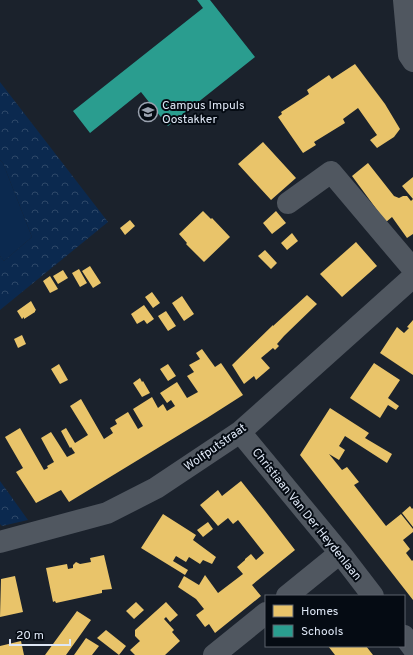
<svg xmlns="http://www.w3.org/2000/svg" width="413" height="655" font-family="Overpass,sans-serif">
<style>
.green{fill:#0b294f}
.forest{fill:url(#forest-crowns)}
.homes{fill:#e9c46a}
.schools{fill:#2a9d8f}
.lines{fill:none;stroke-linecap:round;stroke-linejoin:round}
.minor{stroke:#505760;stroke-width:22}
.labels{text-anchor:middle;stroke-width:4;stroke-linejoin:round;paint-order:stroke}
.poi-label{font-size:12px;fill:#dee7f5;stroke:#050b13;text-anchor:start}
.street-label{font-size:12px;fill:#dee7f5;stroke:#050b13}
</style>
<defs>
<pattern id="forest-crowns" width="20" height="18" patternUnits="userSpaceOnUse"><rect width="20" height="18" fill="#0b294f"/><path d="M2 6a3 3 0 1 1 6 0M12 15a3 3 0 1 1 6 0" fill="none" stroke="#2e4869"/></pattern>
</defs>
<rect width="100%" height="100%" fill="#1b222c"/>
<!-- green -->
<path class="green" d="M0,160L3,163L32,237L4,261L0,256Z"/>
<!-- forest -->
<path class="forest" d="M0,82L108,222L0,310V256L4,261L32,237L3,163L0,160Z
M0,481L28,520L2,526L0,524Z"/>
<!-- homes -->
<path class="homes" d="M355,64L385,104L400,129L394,137L377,148L370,140L377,135L358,108L343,119L345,123L314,142L316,145L303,153L278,117L282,114L281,112L309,94L307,90L329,75L332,79Z
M263,142L296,178L271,200L238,164Z
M368,163L394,196L399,198L403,196H407L411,201L413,199V234L407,238L392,217L386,222L352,176Z
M413,177V199L402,186Z
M203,211L211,219L212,218L230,237L204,262L186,244L187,243L179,234Z
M276,211L286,223L272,234L263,223Z
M130,220L135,226L125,235L120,228Z
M292,233L298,241L287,250L281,243Z
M356,242L377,266L342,297L320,274Z
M265,250L277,263L271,269L258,256Z
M90,266L101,283L93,288L82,271Z
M79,269L87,283L80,287L72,273Z
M63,270L68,278L58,284L53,276Z
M50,276L58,289L50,293L43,281Z
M152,292L160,303L153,308L145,297Z
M307,295L317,304L284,336L277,344L279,346L275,350L273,348L261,358L270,368L256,380L254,376L244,384L232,365L273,325V326Z
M182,296L194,314L184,321L172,303Z
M31,301L36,310L35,311V312L24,319V317L22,319L17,311Z
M144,305L154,319L147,324L144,320L137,324L131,314Z
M166,311L176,326L168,331L158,316Z
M413,320V375L380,353L397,327L404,333L409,328L407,327Z
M22,335L26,344L18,348L14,339Z
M202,349L215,367L221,363L243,395L207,418L69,502L61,490L36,503L16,472L23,468L5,437L20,428L44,470L48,468L47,466L54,462L41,438L51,432L67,457L75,453L71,447L70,448L61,431L66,428L75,443L88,435L70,406L81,399L104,439L113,433L110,428L117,424L115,420L128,412L138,429L143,426L133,409L152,397L158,408L163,404L167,411L175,406L171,400L167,403L160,393L177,382L187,398L198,392L187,376L194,372L189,365L200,359L196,353Z
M374,363L400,380L388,398L399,406L396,410L388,405L380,418L350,398Z
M59,364L68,380L60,384L51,369Z
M168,364L176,376L168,381L160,369Z
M140,378L142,382L143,381L150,393L142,397L133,383Z
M330,408L369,433L365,438L392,454L387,463L345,436L339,446L345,450L339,460L329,454L342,470L347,467L359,482L354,485L386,526L401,514L413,529V532L403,540L410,549L406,553L412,561L413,560V600L300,455Z
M241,481L265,511L295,550L252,585L261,596L215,633L209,624L205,627L196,615L204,609L196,599L178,587L184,576L199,585L205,575L218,593L243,574L237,567L245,560V559L251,554L256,560L264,553L238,520L233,524L228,518L218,526L200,505L218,490L222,496Z
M410,506L412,509L413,508V527L402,513Z
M163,514L196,535L193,540L216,557L212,564L203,560L200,564L189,557L186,562L176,556L173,561L188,570L185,575L141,548Z
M208,522L213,529L203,537L197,530Z
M104,555L112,589L102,590V593L56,603L55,601L53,602L46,568L67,564L68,569L73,568V565L76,562L80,564L91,562L90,558Z
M15,576L23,612L0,617L1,579Z
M136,602L144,610L134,619L126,611Z
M166,602L178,615L170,622L166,617L164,619L174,630L172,632L180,641L165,655H135L130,650L140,641L135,636V630Z
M77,611L91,620L66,655H45Z
M106,630L126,646L119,655L97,638Z
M86,638L99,646L92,655H74Z
M21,641L24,655H0V646Z
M328,646H366L373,655H335Z"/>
<!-- schools -->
<path class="schools" d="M197,0H210L255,57L168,126L141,92L90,133L73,111L203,8Z"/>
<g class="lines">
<!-- minor -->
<path class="minor" d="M404,0L409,55L413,61
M288,203L331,172L413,269
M240,432L340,553L373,596
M0,542L107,513L156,488L240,432L413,277
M287,596L340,553
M404,636L413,648
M214,655L266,613"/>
</g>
<!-- icons -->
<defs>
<symbol id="school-ring" viewBox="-11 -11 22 22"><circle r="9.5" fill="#050b13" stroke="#9aa2af" stroke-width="1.5"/><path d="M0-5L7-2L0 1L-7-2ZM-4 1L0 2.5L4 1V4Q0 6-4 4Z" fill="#9aa2af"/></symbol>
</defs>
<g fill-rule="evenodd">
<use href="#school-ring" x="137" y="101" width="22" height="22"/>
</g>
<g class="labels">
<!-- poi labels -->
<g class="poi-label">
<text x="162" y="109">Campus Impuls<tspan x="162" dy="14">Oostakker</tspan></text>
</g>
<!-- street labels -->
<g class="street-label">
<text transform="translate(215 447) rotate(-35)" y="4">Wolfputstraat</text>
<text transform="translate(307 514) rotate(51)" y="4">Christiaan Van Der Heydenlaan</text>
</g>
</g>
<!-- legend -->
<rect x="265" y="595" width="140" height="52" fill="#050b13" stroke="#5c636d"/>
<rect x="273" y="605" width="20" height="12" fill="#e9c46a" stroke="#5c636d"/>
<text x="301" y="615" font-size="12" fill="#dee7f5">Homes</text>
<rect x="273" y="625" width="20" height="12" fill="#2a9d8f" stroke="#5c636d"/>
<text x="301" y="635" font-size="12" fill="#dee7f5">Schools</text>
<!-- scale -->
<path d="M10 639v6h60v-6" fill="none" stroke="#dee7f5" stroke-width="2"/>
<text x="16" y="639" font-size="12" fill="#dee7f5" stroke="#050b13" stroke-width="3" paint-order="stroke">20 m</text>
</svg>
